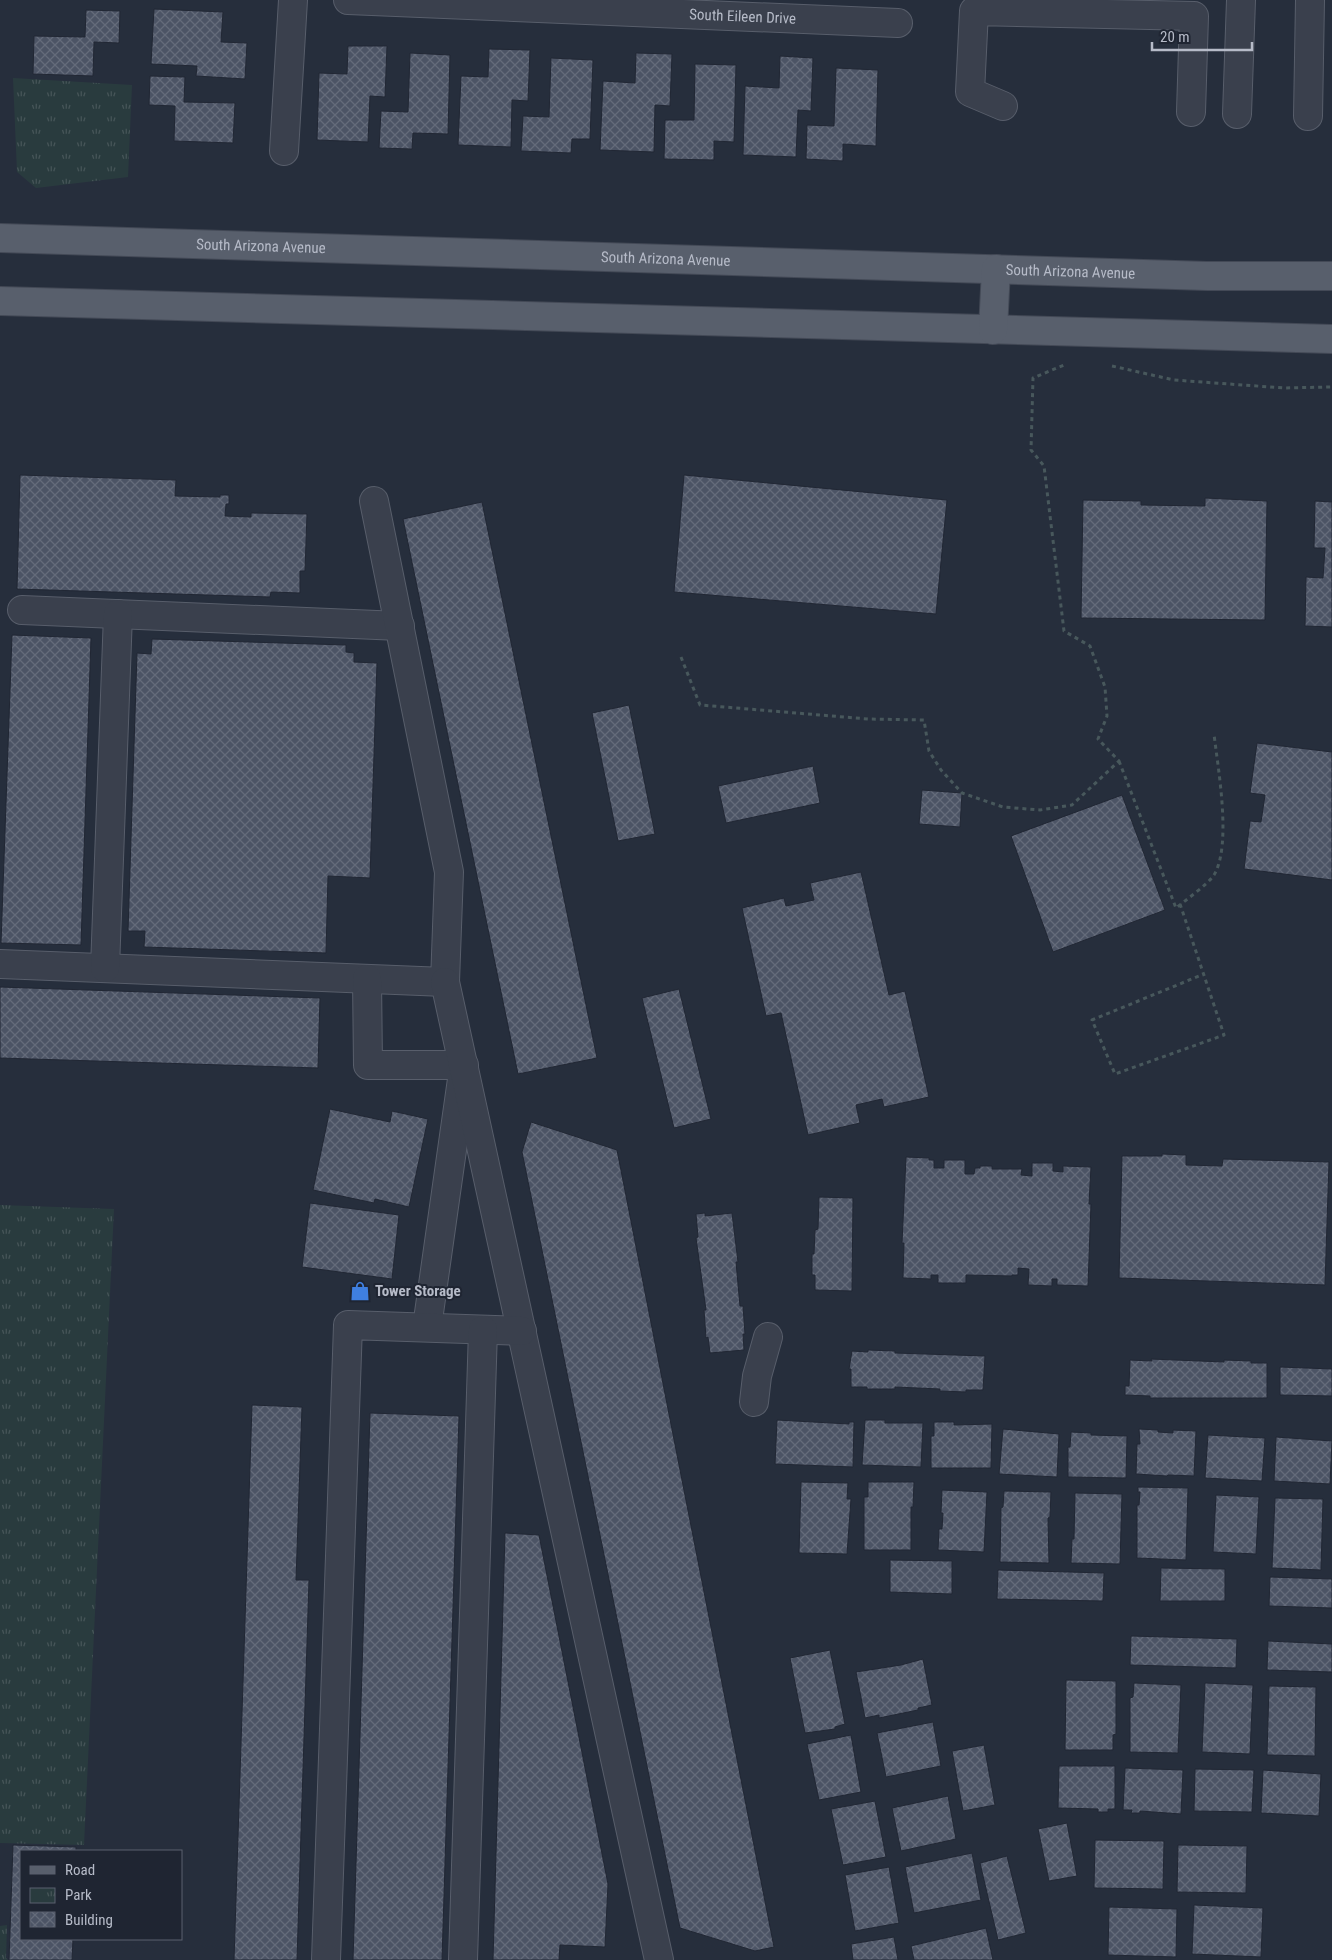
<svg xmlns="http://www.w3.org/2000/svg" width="1332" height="1960" font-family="'Roboto Condensed',sans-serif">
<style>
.park{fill:url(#park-tufts)}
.building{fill:url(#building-cross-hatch);stroke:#212734}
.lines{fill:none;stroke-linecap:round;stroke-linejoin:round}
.minor-casing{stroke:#585e6b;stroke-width:30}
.major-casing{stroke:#434956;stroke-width:30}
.path{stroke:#48585c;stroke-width:3;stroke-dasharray:4 4;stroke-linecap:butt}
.minor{stroke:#3a404d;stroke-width:28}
.major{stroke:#585f6c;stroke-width:28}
.labels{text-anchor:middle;stroke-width:4;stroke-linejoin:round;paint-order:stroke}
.street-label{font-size:15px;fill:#b6bbc8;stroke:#1f2532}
.poi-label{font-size:15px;font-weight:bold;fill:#b6bbc8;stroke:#1f2532;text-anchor:start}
</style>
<defs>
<pattern id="park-tufts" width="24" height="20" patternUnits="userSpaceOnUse" patternTransform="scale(1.25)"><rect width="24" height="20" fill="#293b3e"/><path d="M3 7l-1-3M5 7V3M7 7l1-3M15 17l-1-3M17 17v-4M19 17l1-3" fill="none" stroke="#465558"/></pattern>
<pattern id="building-cross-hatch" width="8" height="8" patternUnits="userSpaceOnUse" patternTransform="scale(1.25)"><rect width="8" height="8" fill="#4c5465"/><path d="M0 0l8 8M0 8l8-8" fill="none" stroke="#646b7a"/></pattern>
</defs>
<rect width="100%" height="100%" fill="#262e3c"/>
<!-- park -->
<path class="park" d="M13,78L132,85L128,177L36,188L17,172Z
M0,1205L114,1209L84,1845L0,1843Z
M7,1925L6,1958L8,1960H0V1926Z"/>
<!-- building -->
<path class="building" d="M154,9L223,12L221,42L247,43L245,79L196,76L197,66L151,64Z
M86,10L120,11L119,43L94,42L93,76L33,74L34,36L85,37Z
M348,46H387L385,97L370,96L368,142L317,140L319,73L347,74Z
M489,49L530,50L528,101L512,100L511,147L458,145L461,76L488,77Z
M410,53L450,55L448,134L413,133L412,149L379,148L381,111L408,112Z
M636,53L672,54L670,106L655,105L654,152L600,150L603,81L635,83Z
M780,56L813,58L811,111L798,110L796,157L743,155L745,86L779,88Z
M551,58L593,60L590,139H572L571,153L521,151L523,116L549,117Z
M695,64L736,65L734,142L714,141V160L664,159L665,120H694Z
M836,68L878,70L876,146L843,144V161L806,159L807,125L834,126Z
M150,76L185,77L184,102L235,103L233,143L174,141L175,106L149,105Z
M20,475L176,480L175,496L220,497V495H229V504H226L225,516L251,517V513L307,514L305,571H300V593L271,592L270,597L17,589Z
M684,475L947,500L936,614L674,592Z
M1205,498L1267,501L1265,620L1081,618L1083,500L1141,501V505L1205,506Z
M1315,501L1332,502V627L1305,626L1306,577L1323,578L1325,548H1314Z
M482,502L597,1058L518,1074L403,519Z
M12,635L91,638L81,945L1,943Z
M152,639L346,645V652L354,653V662L377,663L370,878L328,876L326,953L144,947L145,931H128L137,653L151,654Z
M629,705L655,834L618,841L592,713Z
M1257,743L1332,752V880L1244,869L1250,821L1261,822L1265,795L1250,793Z
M813,766L820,803L726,823L718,786Z
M922,790L962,793L960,827L919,824Z
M1122,795L1165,910L1053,952L1011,836Z
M861,872L889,995L905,991L929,1097L884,1107L882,1099L856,1105L860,1123L808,1135L781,1013L766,1016L742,908L784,898L786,906L814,900L810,883Z
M0,987L320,998L318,1068L0,1058Z
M679,989L711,1119L674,1128L642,998Z
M330,1109L390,1122L392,1111L428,1119L409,1207L375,1199L374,1203L313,1190Z
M531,1122L617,1150L774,1947L755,1951L680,1928L522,1152Z
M1162,1154L1186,1155V1165L1222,1166L1223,1159L1329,1162L1325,1285L1119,1278L1122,1156H1162Z
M906,1157L929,1158V1160H934V1168H944V1160H965V1174H974L975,1168H980V1166H992V1169H1022L1021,1175L1032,1176V1163H1053V1171L1063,1172V1166L1091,1167L1089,1204H1091L1088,1286L1057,1285V1279H1052V1286L1028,1285L1029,1269L1018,1268V1275H1012V1276L966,1275V1283H938V1275H931V1279L903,1278L904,1243H902Z
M819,1197L853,1198L852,1291L815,1290V1275H812V1254H814L815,1230L818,1229Z
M310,1203L399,1215L392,1279L302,1267Z
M705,1213V1216L732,1213L738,1262H736L740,1306H743L745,1334H743L744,1350L710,1353L708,1337L706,1338L704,1310H706L696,1238L698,1237L696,1214Z
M868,1350L895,1351V1353L985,1356L983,1390H966V1392L940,1391V1389L895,1387V1389H867V1387H851V1369H849L852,1351L868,1352Z
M1151,1359L1224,1362V1360L1251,1361V1363H1267V1398H1150V1396L1125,1395V1386H1129L1130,1360L1152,1361Z
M1280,1367L1332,1369V1396L1280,1395Z
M252,1405L302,1407L296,1580H309L297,1960H234Z
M370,1413L459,1416L442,1960H353Z
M777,1420L849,1424V1422H854L853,1467L775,1464Z
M865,1420H885V1423H923L921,1467L862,1465Z
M934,1422H954V1425L992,1424L991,1468H931V1436H934Z
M1003,1429L1059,1434L1057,1477L999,1474Z
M1139,1429L1158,1430V1432L1173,1433V1430L1196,1431L1194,1476L1168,1475L1167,1476L1136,1474L1137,1444H1140Z
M1071,1432L1091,1433V1435L1127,1436L1126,1478L1068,1477V1447H1070Z
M1208,1435L1265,1438L1262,1481L1205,1478Z
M1276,1437L1332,1441L1330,1484L1274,1481Z
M801,1482L848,1483L847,1499H851L847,1554L799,1553Z
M868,1482H914L913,1507H911V1550H864V1497H868Z
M1138,1487L1188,1488L1186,1560L1137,1558V1505H1139L1140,1492H1138Z
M942,1490L987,1492L984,1552L938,1550L939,1529H942L943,1513H941Z
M1004,1491L1051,1492L1050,1517L1048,1518L1049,1563L1000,1562L1001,1508L1003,1507Z
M1075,1493L1122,1494L1120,1564L1071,1563L1072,1539H1074Z
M1216,1495L1259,1497L1256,1554L1213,1552Z
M1275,1498L1323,1499L1321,1570L1272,1568Z
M505,1533L539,1535L608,1884L605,1947L560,1945L559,1960H493Z
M890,1560L952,1561V1594L890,1592Z
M1161,1568L1225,1569V1601H1160Z
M998,1570L1104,1573L1103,1601L997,1599Z
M1270,1577L1332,1579V1608L1269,1606Z
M1131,1636L1237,1639L1236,1668L1130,1665Z
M1268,1641L1332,1644V1672L1267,1670Z
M830,1650L845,1724L835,1727V1729L805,1733L790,1658Z
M923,1659L932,1705L918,1708V1710L879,1718V1715L865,1718L856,1672L901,1665Z
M1066,1680L1116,1681V1734L1113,1735V1750H1065Z
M1134,1683L1181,1685L1178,1753L1130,1752V1698L1133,1697Z
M1205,1683L1253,1685L1250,1754L1202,1752Z
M1269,1686L1316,1687L1315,1756L1267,1755Z
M933,1722L941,1766L886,1777L877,1733Z
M851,1735L861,1792L819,1800L807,1744Z
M984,1745L995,1805L963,1811L952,1751Z
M1059,1766H1115V1809H1108V1812H1098V1809L1058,1808Z
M1125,1768L1183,1770L1181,1814L1140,1811V1813H1131L1132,1810H1123Z
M1195,1769L1254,1770L1252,1812L1194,1811Z
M1263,1770L1321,1774L1319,1816L1261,1813Z
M948,1796L956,1839L901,1851L892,1808Z
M875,1801L886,1857L843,1865L831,1809Z
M1067,1823L1077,1876L1049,1881L1038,1829Z
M1095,1840L1164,1841L1163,1889L1094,1888Z
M13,1845L76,1847V1851H21V1939H73L72,1960H9Z
M1178,1845L1247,1846L1246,1893L1177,1892Z
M972,1853L981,1900L914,1913L905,1867Z
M1007,1856L1026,1933L998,1940L980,1863Z
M889,1867L899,1923L855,1931L845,1875Z
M1194,1905L1263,1908L1261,1957L1192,1954Z
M1109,1907L1177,1909L1176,1957L1108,1955Z
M986,1928L993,1960H914L911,1946Z
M894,1937L898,1960H853L851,1944Z"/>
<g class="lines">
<defs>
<g id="minor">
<path id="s1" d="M348,0L898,23"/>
<path d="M1003,106L970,92L974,11L1194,16L1191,112"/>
<path d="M1237,114L1241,0"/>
<path d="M1308,116L1310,0"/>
<path d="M284,151L293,0"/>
<path d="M22,610L400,626"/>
<path d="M0,964L445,982L449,872L374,501"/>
<path d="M105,968L118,614"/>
<path d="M367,979L368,1065H464L427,1327"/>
<path d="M445,982L659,1960"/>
<path d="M754,1402L757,1376L768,1337"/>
<path d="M326,1960L348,1325L522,1331"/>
<path d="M463,1960L483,1330"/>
</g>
<g id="major">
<path id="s2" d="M0,238L1207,276H1332"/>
<path d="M0,301L1332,339"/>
<path d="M993,330L996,269"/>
</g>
</defs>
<!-- minor casing -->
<use href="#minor" class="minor-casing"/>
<!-- major casing -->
<use href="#major" class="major-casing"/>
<!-- path -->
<path class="path" d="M1112,366L1174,380L1284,388L1332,387
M681,657L700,705L868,719L924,720L929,751L941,770L962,793L1003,807L1040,810L1072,805L1119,761L1098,739L1107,716L1105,687L1090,646L1064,631L1044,466L1031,450L1033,378L1064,365
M1119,761L1176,908C1186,900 1208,884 1214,875C1232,845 1218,769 1214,734
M1180,904L1220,1023L1224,1035L1115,1074L1092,1020L1204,974"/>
<!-- minor -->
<use href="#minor" class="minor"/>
<!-- major -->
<use href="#major" class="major"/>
</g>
<!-- icons -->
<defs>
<symbol id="shop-bare" viewBox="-9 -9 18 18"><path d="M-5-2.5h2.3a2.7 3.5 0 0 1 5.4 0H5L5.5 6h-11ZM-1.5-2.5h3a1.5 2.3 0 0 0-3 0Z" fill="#3f7fe0" stroke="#1f2532" stroke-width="2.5" paint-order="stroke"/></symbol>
</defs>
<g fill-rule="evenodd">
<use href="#shop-bare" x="346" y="1277" width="28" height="28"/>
</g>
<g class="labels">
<!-- street labels -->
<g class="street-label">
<text dy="5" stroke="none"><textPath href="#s1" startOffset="395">South Eileen Drive</textPath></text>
<text dy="5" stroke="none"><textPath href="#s2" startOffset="261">South Arizona Avenue</textPath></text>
<text dy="5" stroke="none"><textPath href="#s2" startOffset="666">South Arizona Avenue</textPath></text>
<text dy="5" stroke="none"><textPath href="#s2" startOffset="1071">South Arizona Avenue</textPath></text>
</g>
<!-- poi labels -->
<g class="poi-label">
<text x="375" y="1296">Tower Storage</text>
</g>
</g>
<!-- legend -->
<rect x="20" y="1850" width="162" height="90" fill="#1f2532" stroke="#5b616e"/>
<rect x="30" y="1866" width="25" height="8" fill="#585f6c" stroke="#5b616e"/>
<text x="65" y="1875" font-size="15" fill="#b6bbc8">Road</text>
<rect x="30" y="1888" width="25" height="15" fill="url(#park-tufts)" stroke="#5b616e"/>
<text x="65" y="1900" font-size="15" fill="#b6bbc8">Park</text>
<rect x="30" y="1912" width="25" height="15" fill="url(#building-cross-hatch)" stroke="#5b616e"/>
<text x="65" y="1925" font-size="15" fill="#b6bbc8">Building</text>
<!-- scale -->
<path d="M1152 42v8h100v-8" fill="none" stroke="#b6bbc8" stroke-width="2.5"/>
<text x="1160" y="42" font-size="15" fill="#b6bbc8" stroke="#1f2532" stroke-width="4" paint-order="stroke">20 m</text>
</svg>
